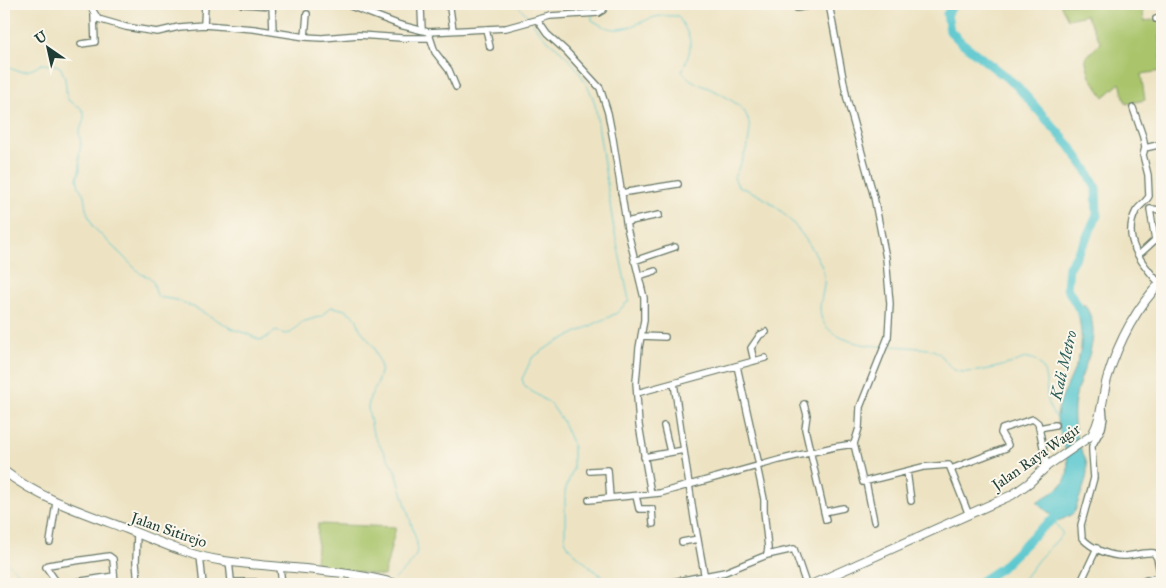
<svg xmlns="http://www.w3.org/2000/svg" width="1166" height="588" font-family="'IM FELL Great Primer',serif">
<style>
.green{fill:#a9c46b;stroke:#648050}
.water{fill:#5bc8cf;stroke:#3d8282}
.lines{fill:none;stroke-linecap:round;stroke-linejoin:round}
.stream{stroke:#5bc8cf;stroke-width:1}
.river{stroke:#5bc8cf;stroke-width:9}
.minor-casing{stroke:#677766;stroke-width:8}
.secondary-casing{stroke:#677766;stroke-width:10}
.minor{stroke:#fff;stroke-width:5.5}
.secondary{stroke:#fff;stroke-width:8}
.labels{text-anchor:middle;stroke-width:4;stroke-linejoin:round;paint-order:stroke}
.street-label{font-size:15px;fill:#1f3d34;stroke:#fbf7ec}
.water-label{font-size:16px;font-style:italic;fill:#2e605b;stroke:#fbf7ec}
</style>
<rect width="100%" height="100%" fill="#fbf7ec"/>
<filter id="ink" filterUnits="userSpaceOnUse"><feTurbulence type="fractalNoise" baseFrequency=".02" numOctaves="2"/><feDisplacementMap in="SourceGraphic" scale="10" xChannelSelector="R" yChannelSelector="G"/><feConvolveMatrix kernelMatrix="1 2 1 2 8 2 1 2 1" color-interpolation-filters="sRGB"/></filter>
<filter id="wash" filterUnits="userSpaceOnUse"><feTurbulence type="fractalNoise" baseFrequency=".0096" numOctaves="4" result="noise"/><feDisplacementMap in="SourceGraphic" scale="20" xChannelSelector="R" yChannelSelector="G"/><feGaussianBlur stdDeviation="1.12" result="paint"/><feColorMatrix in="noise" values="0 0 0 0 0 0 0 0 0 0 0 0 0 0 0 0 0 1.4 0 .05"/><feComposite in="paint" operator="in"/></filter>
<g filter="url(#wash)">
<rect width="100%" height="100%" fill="#ede3c3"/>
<!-- green -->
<path class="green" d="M1060,4H1142L1144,21L1162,19V36H1160L1162,71L1141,74L1145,100L1126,104L1120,83L1104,97L1090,77L1085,58L1101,43L1086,15L1068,19Z
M318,524L396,527L384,576L316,565Z"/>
<!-- water -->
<path class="water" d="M1084,304C1108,338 1077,371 1074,407C1073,423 1075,434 1081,449C1083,454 1087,461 1087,467C1088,482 1079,496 1075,511C1070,517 1064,517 1059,522L1037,502C1045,496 1063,489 1066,478C1073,459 1059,437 1057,418C1056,404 1077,369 1080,353C1083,339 1080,324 1078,311Z"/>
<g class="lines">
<!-- stream -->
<path class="stream" d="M516,4L531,19
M591,4V11
M592,15V20C619,38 630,25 655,17C662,15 671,16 678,16C694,42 693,45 682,72C694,85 704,85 719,93C725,96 741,106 744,111C758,132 743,157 734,178L738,186C751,191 764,197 775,206C791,218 817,251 823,270C827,282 821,296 820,308C819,337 859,346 882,346
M533,23C540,35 550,42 561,51C576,65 589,85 595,104L613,224L629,300L617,313L551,345L532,358L522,379L525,387L551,404L563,422L573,445V469L565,491V540L570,549L597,573L615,584
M4,64C15,74 30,73 41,64L56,65L61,68L65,79L67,97L69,101L80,107L84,113V119L79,133L81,144L79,155L80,169L77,178L79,187L84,195L86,209L93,227L141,274C144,275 147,276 149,277C156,282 154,291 158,297L176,300L195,308L235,330L245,333L260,340L264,339L276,331L285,334L291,333L302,322L322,316L329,308L333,307L345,310L353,315L357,320L360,329L374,347L381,368L377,384L370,397L368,408L373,434L396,472L417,543C419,560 406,568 395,579
M886,346C894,346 931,348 935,351C947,357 948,373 964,372C979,372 995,368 1009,364C1015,363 1022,358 1028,358C1031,358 1036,360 1038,362C1053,377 1040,404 1057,418
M4,559L29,584
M1020,584L1038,560L1063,534L1056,524V518"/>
<!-- river -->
<path class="river" d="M954,4L947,14L950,31L961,42L1016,85L1069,145L1086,169L1096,188L1097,215L1085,241L1069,267L1067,288L1085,319
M977,584L1001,568L1037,532L1056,517L1061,510"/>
</g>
</g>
<g filter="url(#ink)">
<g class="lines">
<defs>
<path id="minor" d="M89,4L98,19L126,27L157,32L179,27L204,25L254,29L305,37L322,38L359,35L402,38H429
M242,4L272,6
M272,4L273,32
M345,4L400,25L428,32L506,28L550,16L598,13L603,10L607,4
M443,4L450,8L453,30
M829,4L847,99L874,197L886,258L890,304L888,337L860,407L859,428L854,444
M797,8L818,4
M421,9L422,30
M1156,19L1162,18
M538,21L547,34L566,51L600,88L608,113L613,139L627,228L644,298V320L639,348L636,382L639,425L651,494
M204,25L205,4
M486,29L490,47
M429,34L435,52L449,70L456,87
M305,37L307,14
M81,44L95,42L94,15
M1133,108L1143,137L1145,148
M621,193L678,184
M626,222L659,215
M1159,237L1162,240
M1142,252L1155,240L1150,209L1162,210
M634,261L675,247
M639,276L655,271
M1160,284C1142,264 1121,239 1136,211C1140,205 1146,202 1149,196L1148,175L1143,155L1145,148L1162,144
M641,336L665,337
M754,361L751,348L760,335L766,332
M737,366L759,465
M674,383L694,518L706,584
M637,393L765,358
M804,404L807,415L805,429L826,520
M1103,408L1104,418L1102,428L1092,446V451L1094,478L1081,525L1082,538C1092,549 1111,557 1126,556C1135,555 1145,552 1154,553L1157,558L1162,582
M664,426L670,452
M1039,428L1055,425
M644,457L684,450
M951,469L1006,448L1008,445L1001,433L1002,429L1033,419L1038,423L1047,466
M590,471L608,470L610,498
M907,471L911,501
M866,482L874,521
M636,496L639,509H652L653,524
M589,500L660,493L779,460L834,447L854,444L863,482L923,467L949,465L969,515
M824,512L843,508
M137,533L136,562L138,584
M50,542L56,503
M682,542L698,539
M767,555L794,549L806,584
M200,556L203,584
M229,561L231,580L230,584
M280,567L282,584
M230,582H255L258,584
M667,583L725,572L767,555L768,548L764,511V499L757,466
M58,584L46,567L48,565L109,556L113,559L115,584
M63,584L114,576
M1059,584L1063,582L1071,584
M1080,584L1097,548
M1130,584L1160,577"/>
<path id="secondary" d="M4,471C40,499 84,513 127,529C159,542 189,556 224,561C281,569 341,568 397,584
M813,584L1012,495L1029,483L1047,466L1092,435C1102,418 1102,398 1107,379C1118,343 1136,308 1162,281"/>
</defs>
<!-- minor casing -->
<use href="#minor" class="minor-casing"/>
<!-- secondary casing -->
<use href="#secondary" class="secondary-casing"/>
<!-- minor -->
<use href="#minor" class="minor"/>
<!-- secondary -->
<use href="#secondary" class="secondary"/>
</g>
</g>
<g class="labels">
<!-- street labels -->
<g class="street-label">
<text transform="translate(1036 457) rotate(-35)" y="5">Jalan Raya Wagir</text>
<text transform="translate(169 530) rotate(19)" y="5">Jalan Sitirejo</text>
</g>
<!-- water labels -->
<g class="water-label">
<text transform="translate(1063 365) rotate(-77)" y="6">Kali Metro</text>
</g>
</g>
<!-- margin -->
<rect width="1166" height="588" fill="none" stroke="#fbf7ec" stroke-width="20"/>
<!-- north arrow -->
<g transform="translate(48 48) rotate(326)" stroke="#fbf7ec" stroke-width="4" paint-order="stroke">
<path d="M0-4L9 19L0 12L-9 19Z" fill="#1f3d34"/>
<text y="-8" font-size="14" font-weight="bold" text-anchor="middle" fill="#1f3d34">U</text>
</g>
</svg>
